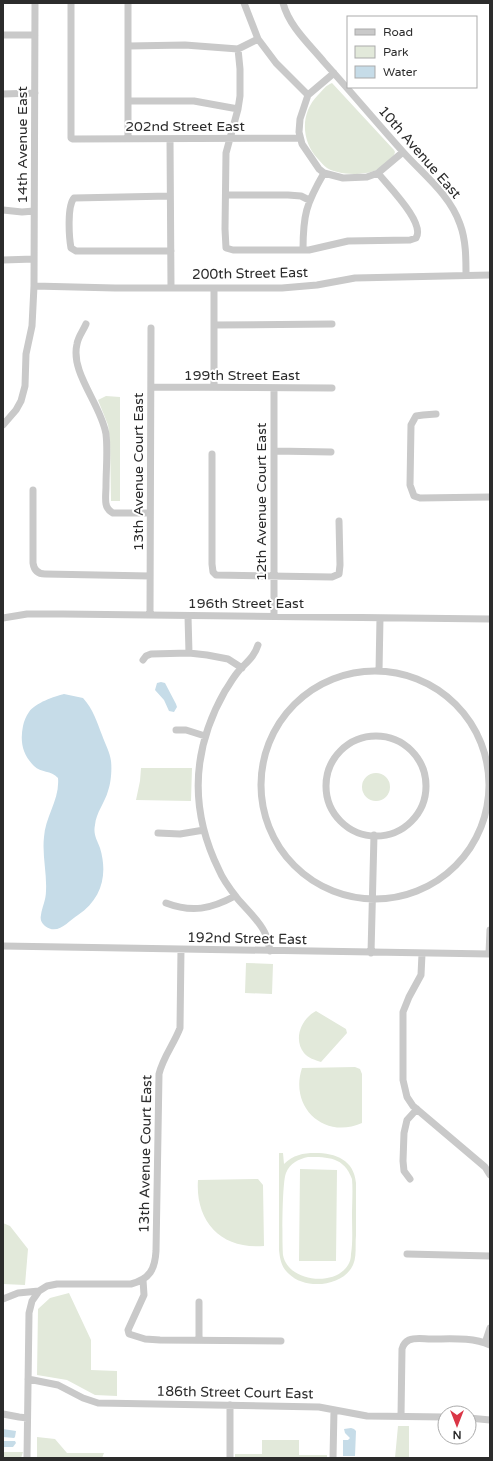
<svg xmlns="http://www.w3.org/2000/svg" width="493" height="1461" font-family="'Varela Round',sans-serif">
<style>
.green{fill:#e2e9da;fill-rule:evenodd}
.water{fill:#c6dce8}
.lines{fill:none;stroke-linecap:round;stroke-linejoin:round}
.minor{stroke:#c9c9c9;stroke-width:7}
.labels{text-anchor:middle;stroke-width:4;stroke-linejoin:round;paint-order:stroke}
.street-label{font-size:14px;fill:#2c2c2c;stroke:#fff}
</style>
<rect width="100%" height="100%" fill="#fff"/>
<!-- green -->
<path class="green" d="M332,83L394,150L395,152L394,155C389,160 384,166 378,169C372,173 364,173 357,174C348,174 335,173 327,168C324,166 321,162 318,159C301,141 300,113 318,95C322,91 326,85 332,83Z
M106,396L120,397V501H111L110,440L108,425L98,400Z
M141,768H192L191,801L136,800L140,781Z
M362 787a14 14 0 1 1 28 0a14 14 0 1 1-28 0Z
M246,963L273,964L272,994L245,993Z
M316,1011L346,1029L347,1033L321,1062C315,1060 308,1058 304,1053C293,1039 301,1019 316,1011Z
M355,1067L360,1069L362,1074V1123C324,1140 289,1107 302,1068Z
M279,1153H283L284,1164C293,1155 303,1153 315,1153C336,1153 354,1160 356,1183C356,1200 356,1217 356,1235C355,1245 357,1256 353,1265C343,1287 305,1290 289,1274C281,1267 280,1259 279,1250ZM308,1157C328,1157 344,1157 352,1179C353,1191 352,1204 352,1216C352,1228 353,1241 351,1254C351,1258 350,1262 348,1265C335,1287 288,1282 283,1255C282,1242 282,1182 286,1173C290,1163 299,1159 308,1157Z
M300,1169L337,1170L336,1261H299Z
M258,1179L263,1185L264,1246C221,1250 195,1221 198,1180Z
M3,1223L10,1226L28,1249L25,1285L3,1284Z
M69,1293L91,1340V1370L117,1371V1396L95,1395L67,1380L37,1375L38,1309L50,1298Z
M398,1426H409V1458H395Z
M37,1437L55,1439L67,1453H104L102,1458H37Z
M262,1440H299V1455H327V1458H235V1454H262Z
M3,1452H23L21,1458H3Z"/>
<!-- water -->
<path class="water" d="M161,682L165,683L176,704L177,707L174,712L169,711L164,700L155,690L157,683Z
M64,694L83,698C93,709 97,722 102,735C105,744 110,752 111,761C112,770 111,783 108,791C105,802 96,813 95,825C93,834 97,840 100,848C108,874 102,899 78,915C68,921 58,936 45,926C41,923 40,919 41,915C42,907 46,900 46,891C47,873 42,855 44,837C45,817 60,799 58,778C51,770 41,773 34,766C22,754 20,741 23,726C24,721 26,716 29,712C35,703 55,696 64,694Z
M351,1428L354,1429L356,1431L355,1456H343V1440H348L350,1438L345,1433L344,1429Z
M3,1429L16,1431L15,1437L14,1438L3,1437Z
M3,1441H15L16,1443L13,1447H3Z"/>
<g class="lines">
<!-- minor -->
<path class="minor" d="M71,3V138L73,139L300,138
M244,3L258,39L276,63L308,95
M283,3C289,26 309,44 324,62C351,92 377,123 404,153C424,175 450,195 460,224C466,240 466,258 466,275
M3,35H35
M129,46L185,45L238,49L258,39
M238,49L240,69V96L238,109L226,153L225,229L226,248L233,250H309L348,241L410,240L416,238C426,223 387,185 378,173
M334,73L308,95L300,119L299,132L302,144L319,169L324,173L343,178L367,177L378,173L403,152
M3,94L35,93
M128,101H194L238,109
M128,139V3
M170,139L171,287
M226,195H288L301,196L309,200
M170,196L74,198C67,206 69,237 71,248L76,251H171
M3,210L22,212L34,211
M303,250C303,215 306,204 324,173
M3,260L34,259
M34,286L115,288H282L317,285L355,278L490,275
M214,288V387
M86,324C83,331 78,337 77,344C70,373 101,404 106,434C108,451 106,469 106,486C106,492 105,498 106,504C107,509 109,511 113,513H150
M214,325L332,324
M151,387L332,388
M274,388V616
M436,414L423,415L416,416L411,425L410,485L414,496L420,498L490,497
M3,425L16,410L21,401L25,386L26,354L32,326L34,286L35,3
M275,451L331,452
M212,454V564L213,572L216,575L332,577L339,574L340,565L339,521
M33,490V563C34,570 38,574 45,574L150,576
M150,615L151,328
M188,616L189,653
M3,618L27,614H63L490,619
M258,645C254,658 245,663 237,673C233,678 229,685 225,691C192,749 189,809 219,870C223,880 230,889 237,898C246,909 259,920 265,933C268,939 269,945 270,951
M143,660L146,656L151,654L189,653L207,655L228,659L242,668
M379,671L380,618
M261 785a114 114 0 1 1 228 0a114 114 0 1 1-228 0Z
M176,730H186L205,736
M326 786a50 50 0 1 1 100 0a50 50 0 1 1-100 0Z
M158,833L180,834L204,830
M166,903C192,913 211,909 235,896
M3,946L490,954
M371,953L374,835
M422,954L421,975L409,997L403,1012V1080L407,1097L413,1106L485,1167L490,1175
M489,954L490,930
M410,1179L404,1171L403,1161L404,1133L407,1120L417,1109
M407,1254L490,1256
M143,1280L144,1295L128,1330L129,1334L145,1339L160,1340L281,1341
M3,1299L18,1293L39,1291L47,1286L57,1284H131C150,1279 155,1269 156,1251L159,1074C163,1057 174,1044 180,1028L181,949
M199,1340V1302
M485,1343L490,1328
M28,1379L58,1385L83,1398L98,1403L319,1407L367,1416L445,1417
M230,1405V1458
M3,1414L19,1417L27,1418
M401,1416L402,1349C403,1345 405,1342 409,1340C416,1337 424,1339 431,1339C451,1339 472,1337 490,1345
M469,1418L490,1420
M27,1458L29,1313L32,1301L39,1291
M333,1458L334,1410"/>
</g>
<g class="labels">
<!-- street labels -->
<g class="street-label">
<text x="185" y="131">202nd Street East</text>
<text transform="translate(22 145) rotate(-90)" y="5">14th Avenue East</text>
<text transform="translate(420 152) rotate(49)" y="5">10th Avenue East</text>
<text transform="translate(250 273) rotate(-1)" y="5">200th Street East</text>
<text x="242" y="380">199th Street East</text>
<text transform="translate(138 472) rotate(-90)" y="5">13th Avenue Court East</text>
<text transform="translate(261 502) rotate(-90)" y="5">12th Avenue Court East</text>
<text x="246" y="608">196th Street East</text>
<text transform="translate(247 938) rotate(1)" y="5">192nd Street East</text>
<text transform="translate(145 1154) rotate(-89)" y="5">13th Avenue Court East</text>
<text transform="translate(235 1392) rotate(1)" y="5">186th Street Court East</text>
</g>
</g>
<!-- border -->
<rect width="493" height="1461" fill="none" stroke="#2c2c2c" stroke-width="8"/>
<!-- legend -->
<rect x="347" y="16" width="130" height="72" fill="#ffffff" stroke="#ababab"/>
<rect x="355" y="29" width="20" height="6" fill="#c9c9c9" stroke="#ababab"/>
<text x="383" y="36" font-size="12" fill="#2c2c2c">Road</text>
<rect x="355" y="46" width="20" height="12" fill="#e2e9da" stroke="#ababab"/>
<text x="383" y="56" font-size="12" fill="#2c2c2c">Park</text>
<rect x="355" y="66" width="20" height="12" fill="#c6dce8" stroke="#ababab"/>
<text x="383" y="76" font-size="12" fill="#2c2c2c">Water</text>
<!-- north arrow -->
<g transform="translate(457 1425) rotate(180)"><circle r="19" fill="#ffffff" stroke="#ababab"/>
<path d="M0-3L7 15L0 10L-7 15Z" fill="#da3646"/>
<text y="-6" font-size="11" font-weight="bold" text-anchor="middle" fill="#2c2c2c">N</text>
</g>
</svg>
